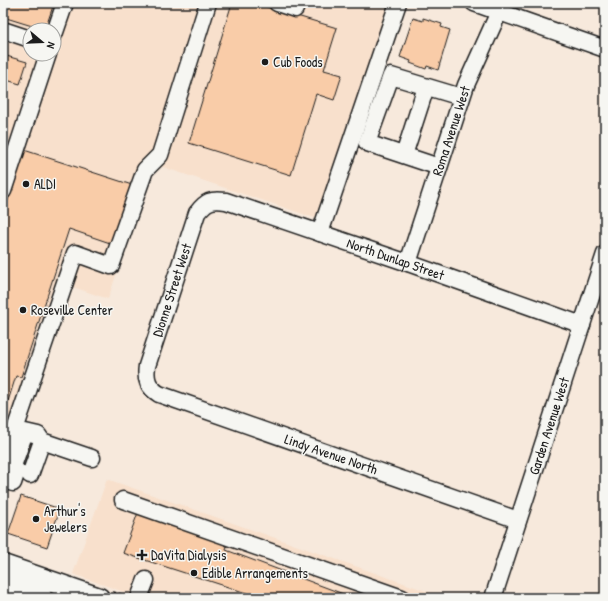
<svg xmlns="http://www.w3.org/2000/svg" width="608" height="601" font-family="'Patrick Hand',sans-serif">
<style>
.built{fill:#f8e0cc;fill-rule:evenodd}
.building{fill:#f9cca8;stroke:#1c1c1c}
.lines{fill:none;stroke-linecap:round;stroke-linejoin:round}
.minor-casing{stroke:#1c1c1c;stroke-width:19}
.major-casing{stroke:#1c1c1c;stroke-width:23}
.path{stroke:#1c1c1c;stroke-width:2;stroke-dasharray:3 3;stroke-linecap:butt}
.minor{stroke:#f6f6f2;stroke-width:16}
.major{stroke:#f6f6f2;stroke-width:20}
.poi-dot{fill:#1c1c1c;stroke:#f6f6f2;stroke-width:1.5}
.labels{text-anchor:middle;stroke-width:3;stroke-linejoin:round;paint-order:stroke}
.poi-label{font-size:14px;fill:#1c1c1c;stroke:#f6f6f2;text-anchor:start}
.street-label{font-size:14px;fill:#1c1c1c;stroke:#f6f6f2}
</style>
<rect width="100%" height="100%" fill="#f7e9dc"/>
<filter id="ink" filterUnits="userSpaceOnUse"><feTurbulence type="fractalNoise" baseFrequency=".025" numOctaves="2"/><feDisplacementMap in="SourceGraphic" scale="8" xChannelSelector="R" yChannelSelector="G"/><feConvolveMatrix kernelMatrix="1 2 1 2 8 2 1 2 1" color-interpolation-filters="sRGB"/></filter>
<g filter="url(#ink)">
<!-- built -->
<path class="built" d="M3,3H391L318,219L154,164L108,299L70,286L3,487ZM30,30H54V54H30Z
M107,479L446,598H141L73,574Z"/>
<!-- building -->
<path class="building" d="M3,3H54L45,30L3,17Z
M232,3H269L267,7L337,28L324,70L342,75L334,100L316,94L291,175L189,143Z
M413,18L423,21V18L442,24L441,27L450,30L438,70L427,66L426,69L410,63L411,61L400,57Z
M3,55L27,62L20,84L3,79Z
M24,150L132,185L113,244L69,229L21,377L16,376L3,417V215Z
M25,438L35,441L30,455L20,452Z
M21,496L60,509L47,547L8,534Z
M139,510L228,542L226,550L346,595L345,598H262L123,553Z"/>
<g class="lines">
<defs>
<g id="minor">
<path d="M277,3L295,9L297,3"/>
<path d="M474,3L605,49"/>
<path d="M3,30L30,39"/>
<path d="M54,35L65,3"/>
<path d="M404,155L426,87"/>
<path d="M439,167L367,143L391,76L461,97"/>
<path d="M3,191L48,54"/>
<path d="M320,233L398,3"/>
<path id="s1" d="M408,263L466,85L503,3"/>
<path d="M3,465L75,253L111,266L145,170L160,155L208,3"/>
<path d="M30,475L42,441"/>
<path d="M3,480L13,483L17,471L13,466L25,432L38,435L42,441L92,458"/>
<path d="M123,500L402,598"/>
<path id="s2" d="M518,520L159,394C148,387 145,379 147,366L197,213C206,201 211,199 226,201L408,263L582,325"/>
<path d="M139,598L146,580"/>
<path id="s3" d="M493,598L605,254"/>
</g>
<path id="major" d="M3,565L99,598
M3,584L42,598"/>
</defs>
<!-- minor casing -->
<use href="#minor" class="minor-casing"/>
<!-- major casing -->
<use href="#major" class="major-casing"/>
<!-- path -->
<path class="path" d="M113,592L126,596"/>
<!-- minor -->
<use href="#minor" class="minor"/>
<!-- major -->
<use href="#major" class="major"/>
</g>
</g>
<!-- markers -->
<g class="poi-dot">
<circle cx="265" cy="62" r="4"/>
<circle cx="26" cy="184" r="4"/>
<circle cx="23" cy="310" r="4"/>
<circle cx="36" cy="519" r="4"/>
<path d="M140 549h4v4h4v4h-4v4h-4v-4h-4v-4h4z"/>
<circle cx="194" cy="573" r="4"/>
</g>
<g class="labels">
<!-- poi labels -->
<g class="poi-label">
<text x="273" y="67">Cub Foods</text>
<text x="34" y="189">ALDI</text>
<text x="31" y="315">Roseville Center</text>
<text x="44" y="516">Arthur's<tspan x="44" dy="16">Jewelers</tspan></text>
<text x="151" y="560">DaVita Dialysis</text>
<text x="202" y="578">Edible Arrangements</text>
</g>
<!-- street labels -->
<g class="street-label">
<text dy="5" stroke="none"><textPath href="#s1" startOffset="139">Roma Avenue West</textPath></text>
<text dy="5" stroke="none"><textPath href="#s2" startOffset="787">North Dunlap Street</textPath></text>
<text dy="5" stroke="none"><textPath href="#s2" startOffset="493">Dionne Street West</textPath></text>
<text dy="5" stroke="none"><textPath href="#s3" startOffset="181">Garden Avenue West</textPath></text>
<text transform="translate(331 454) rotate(19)" y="5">Lindy Avenue North</text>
</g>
</g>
<!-- margin -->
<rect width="608" height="601" fill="none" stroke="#f6f6f2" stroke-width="16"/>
<rect x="8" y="8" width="592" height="585" fill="none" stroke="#1c1c1c" stroke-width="1.5" filter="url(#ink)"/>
<!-- north arrow -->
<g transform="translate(42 42) rotate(109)"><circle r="19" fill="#f6f6f2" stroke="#9f9f9c"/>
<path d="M0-3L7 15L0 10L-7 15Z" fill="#1c1c1c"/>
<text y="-6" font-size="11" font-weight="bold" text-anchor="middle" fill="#1c1c1c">N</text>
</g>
</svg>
